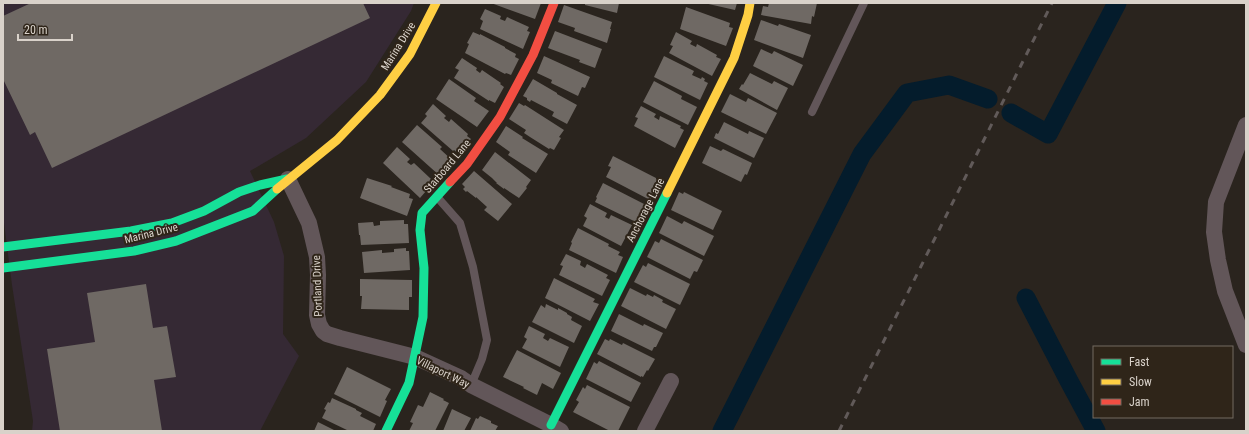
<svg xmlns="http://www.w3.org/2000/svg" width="1249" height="434" font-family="'Roboto Condensed',sans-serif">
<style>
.industrial{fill:#352934}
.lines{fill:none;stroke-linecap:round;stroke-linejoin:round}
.canal{stroke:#041c2c;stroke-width:19}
.building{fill:#6f6964}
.lane{stroke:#625659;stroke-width:8}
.street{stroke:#625659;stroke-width:16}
.fast{stroke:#16e098;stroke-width:9}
.slow{stroke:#ffcf43;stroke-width:9}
.jam{stroke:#f24e42;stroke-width:9}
.rail{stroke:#615a59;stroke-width:3;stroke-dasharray:7 7;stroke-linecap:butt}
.labels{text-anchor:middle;stroke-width:4;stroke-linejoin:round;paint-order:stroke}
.street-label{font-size:11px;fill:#d9d2ca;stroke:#2f2519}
</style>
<rect width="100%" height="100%" fill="#2a241e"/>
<!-- industrial -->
<path class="industrial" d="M3,3H414L411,11L366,82L306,138L250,171L274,222L284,256L283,334L299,356L260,431H32L33,421L12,285L3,215Z"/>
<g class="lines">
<!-- canal -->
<path class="canal" d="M1011,113L1048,134L1117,3
M1026,298L1069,381L1096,431
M722,431L862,154L907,93L949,85L988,99"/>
</g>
<!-- building -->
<path class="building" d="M31,3H363L370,18L52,168L35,132L30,135L3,79V16Z
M491,3H541L535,19Z
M585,3H619L617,13L585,5Z
M704,3H737L735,10Z
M769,3H817L814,17L812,16L811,24L761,15L763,6L768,7Z
M564,5L612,22L610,29H611L607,43L574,31L575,28L558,22Z
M686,7L730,23L729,27L733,28L726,46L680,29Z
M485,9L501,16L500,19L505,21L507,17L529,27L527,31L530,32L523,49L480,29L483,21L480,19Z
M761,20L778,26L779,24L811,35L803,58L754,40Z
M555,31L602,49L595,68L579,62L580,60L548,48Z
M473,32L480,35V34L505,47V48L516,54L515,57L519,59L511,75L506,73L505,74L465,53L469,44L467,43Z
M676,32L692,41L690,44L696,47L697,44L717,55L716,57L721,59L712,76L669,53L673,46L670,45Z
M761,49L772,54L774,51L803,65L793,86L753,66Z
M544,56L590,77L585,88L582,87L578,96L551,83L552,80L537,73Z
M664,56L694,71L692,75L701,79L702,77L705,79L704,81L708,83L700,100L654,77Z
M462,58L477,68L476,70L480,73L482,70L501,83L500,84L504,87L495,103L489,100V101L454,78L459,70L455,68Z
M750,73L772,84L774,81L788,88L777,110L739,89L742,84L743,85Z
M449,79L476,98L474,101L489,111L477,127L436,99Z
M533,79L557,93V94L577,105L567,124L552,116L554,112L531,100L530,102L527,100V98L523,96Z
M654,81L682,96L681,99L697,107L688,125L643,102Z
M730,94L746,102L748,98L777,113L766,134L721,112Z
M519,103L524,106L525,105L564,130L559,137L561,138L554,150L550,148L549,149L530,137L524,133L526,130L509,119Z
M433,104L446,116L444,118L449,122L451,119L468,134L467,136L471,139L459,154L454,150L453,151L421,123L427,116L425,114Z
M641,106L656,114L654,117L659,120L660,116L681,126L680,128L684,130L675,148L634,126L638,118L635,117Z
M724,122L748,134L749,131L764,138L754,158L714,138L716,133L718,134Z
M417,125L442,147L440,149L453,161L440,176L402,142Z
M506,126L523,137L522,138L548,154L536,173L508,155L510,152L496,142Z
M710,146L721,151L723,149L752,163L747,175L745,174L741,182L702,163Z
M397,147L410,159L407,162L411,165L414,163L431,179L430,180L433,183L420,198L383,163Z
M495,152L531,180L526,187L527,188L519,198L504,188V189L496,183H497L492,178L482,170Z
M613,156L656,178V179L659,181L650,200L606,177L611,167L608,166Z
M474,171L512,204L498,221L484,210L487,207L476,197V198L467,191L466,192L463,189L465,187L462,184Z
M367,178L392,186L391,187L410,194L409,198L413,199L407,216L360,198Z
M603,183L648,206L638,223L595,202L597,198L596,197Z
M679,192L683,194L684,192L722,211L713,230L671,210Z
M590,204L607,213L605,217L609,219L611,215L632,225L621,246L583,226L587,218L584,216Z
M667,216L682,224L684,221L714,236L704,256L659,233Z
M404,220V224H408L409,243L361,245L360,235H359L358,223L373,222L374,226L380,225V221Z
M578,228L609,244L608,246L620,252L618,255L623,257L616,273L569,250L572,243L571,242Z
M661,239L703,260L697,272L694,271L690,279L647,257L655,241L659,243Z
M406,248V251H409L410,270L364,273L362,252L382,250V253L394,252V249Z
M566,254L581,261L580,265L585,268L587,264L608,275L606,278L610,280L602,296L559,275L563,266L560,265Z
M648,263L690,284L680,305L634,282L643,265L646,267Z
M554,278L595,299L593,302L599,304L590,321L545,298Z
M360,279L412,280V297H409V310L361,309L362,296H360Z
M146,284L153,328L167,326L176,377L154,380L162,431H60L47,349L95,342L87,293Z
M630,288L646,296L647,294L653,297L654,295L663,300L662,302L676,309L666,329L621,306Z
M546,304L558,310V308L567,313V314L572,317L571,320L582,326L574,343L532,322L541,305L545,308Z
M619,314L643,326L644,324L663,333L656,347H654L652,351L611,331Z
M529,326L545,334L543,338L548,341L550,338L569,347L560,367L522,348L527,339L524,337Z
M605,339L609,341L610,339L622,345L623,343L655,359L648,371L647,370L643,377L641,376V377L597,354Z
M517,350L561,373L553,389L542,383L537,395L523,388L524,387L503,377Z
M599,361L641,383L631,402L586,379L594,362L597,364Z
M347,367L391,389L385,400L387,401L380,417L334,394Z
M587,385L630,407L618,431H610L573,412L579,402L576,400L583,387L585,389Z
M430,392L444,399L443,400L449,403L435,431H409L413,423L410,422L418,405L423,407Z
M332,398L356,409V410L362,413L360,416L376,424L373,431H349L322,418L326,410L324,409L328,402L330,403Z
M452,409L471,418L464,431H443Z
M480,416L491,421V423L498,426L495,431H470L476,418L478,419Z
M318,422L336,431H314Z"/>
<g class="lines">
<!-- lane -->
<path class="lane" d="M812,112L864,3
M438,198L460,223L473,267L487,340L482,359L471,385"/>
<!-- street -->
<path class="street" d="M1246,125L1216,202L1214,232L1218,260L1225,291L1246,345
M288,179L309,223L317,257L318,275L317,315L319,324L323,331L327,334L340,338L415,357L461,378L471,385L551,425L561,431
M645,431L671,381"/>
<!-- fast -->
<path class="fast" d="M3,247L131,231L172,223L204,211L239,192L260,185L287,179
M3,268L134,251L176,241L253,211L277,189
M551,425L667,193
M386,431L409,383L423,317L424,268L420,230L422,213L450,182"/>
<!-- slow -->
<path class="slow" d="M277,189L337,140L380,95L410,54L436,3
M667,193L734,58L748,15L750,3"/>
<!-- jam -->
<path class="jam" d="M450,182L467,164L500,117L533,55L554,3"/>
<!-- rail -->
<path class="rail" d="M839,431L1052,3"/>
</g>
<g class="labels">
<!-- street labels -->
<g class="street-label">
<text transform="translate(398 46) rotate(-58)" y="4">Marina Drive</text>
<text transform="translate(447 166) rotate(-50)" y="4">Starboard Lane</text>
<text transform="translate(645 210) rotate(-63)" y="4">Anchorage Lane</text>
<text transform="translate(151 233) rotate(-14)" y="4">Marina Drive</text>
<text transform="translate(317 286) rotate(-92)" y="4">Portland Drive</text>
<text transform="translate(443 372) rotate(26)" y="4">Villaport Way</text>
</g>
</g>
<!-- border -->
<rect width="1249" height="434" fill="none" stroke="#d9d2ca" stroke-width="8"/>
<!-- legend -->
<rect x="1093" y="346" width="140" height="72" fill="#2f2519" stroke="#736a60"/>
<rect x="1101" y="359" width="20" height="6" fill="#16e098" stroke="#736a60"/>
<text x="1129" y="366" font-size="12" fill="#d9d2ca">Fast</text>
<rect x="1101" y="379" width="20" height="6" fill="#ffcf43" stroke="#736a60"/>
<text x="1129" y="386" font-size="12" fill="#d9d2ca">Slow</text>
<rect x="1101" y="399" width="20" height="6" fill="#f24e42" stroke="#736a60"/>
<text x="1129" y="406" font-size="12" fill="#d9d2ca">Jam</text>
<!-- scale -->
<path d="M18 34v6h54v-6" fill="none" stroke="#d9d2ca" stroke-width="2"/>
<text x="24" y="34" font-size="12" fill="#d9d2ca" stroke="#2f2519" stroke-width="3" paint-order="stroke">20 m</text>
</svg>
